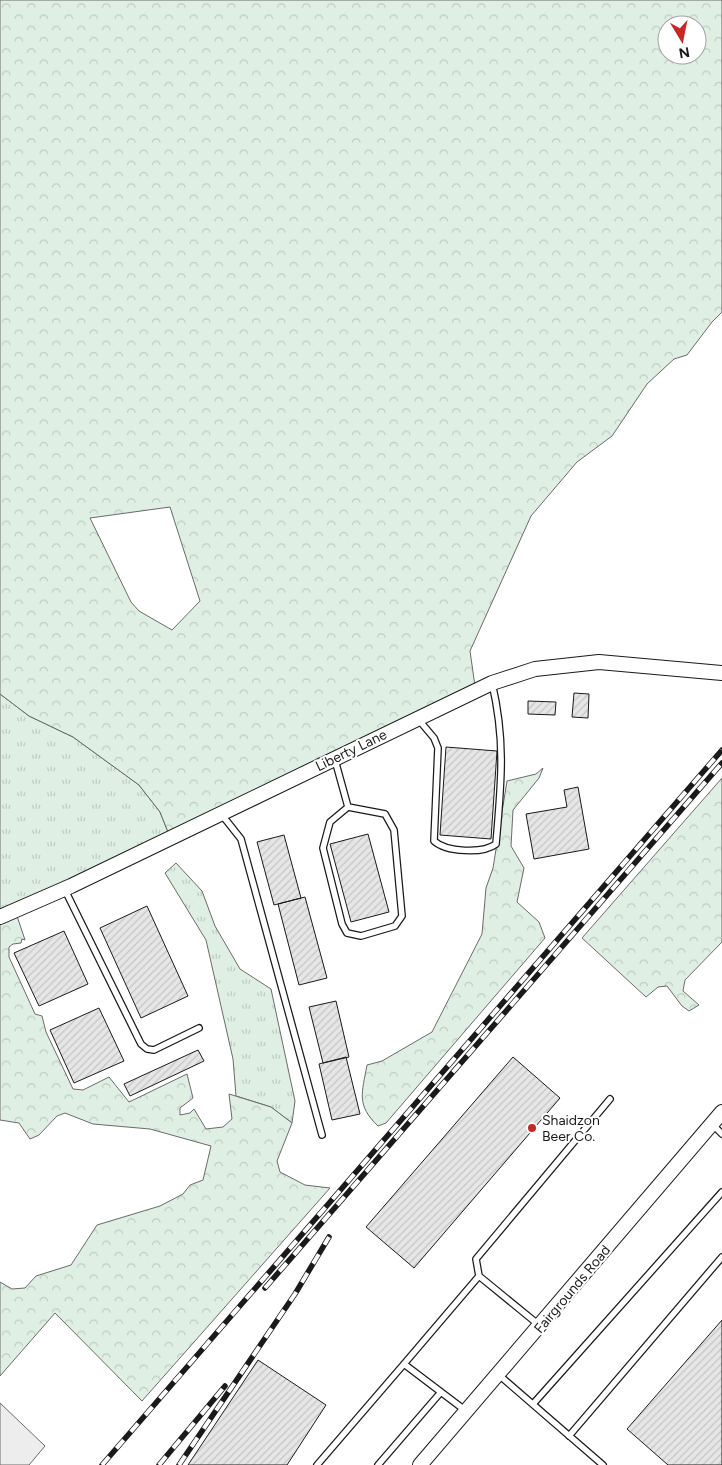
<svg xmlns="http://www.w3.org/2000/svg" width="722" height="1465" font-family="Figtree,sans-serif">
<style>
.grass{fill:url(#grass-tufts);stroke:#6a6a6a}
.forest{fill:url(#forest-crowns);stroke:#6a6a6a;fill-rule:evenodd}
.parking{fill:#ededed;stroke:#6a6a6a}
.building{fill:url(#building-hatch);stroke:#1a1a1a}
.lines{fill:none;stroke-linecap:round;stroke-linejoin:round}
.service-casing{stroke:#1a1a1a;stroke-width:8}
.tertiary-casing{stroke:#1a1a1a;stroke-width:16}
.service{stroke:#fff;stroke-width:5.5}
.tertiary{stroke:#fff;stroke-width:14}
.rail-casing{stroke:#1a1a1a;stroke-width:5.5}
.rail{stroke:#fff;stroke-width:4;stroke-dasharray:11;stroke-linecap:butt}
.poi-dot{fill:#c62828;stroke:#fff;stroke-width:2}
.labels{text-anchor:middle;stroke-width:4;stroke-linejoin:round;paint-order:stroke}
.street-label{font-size:14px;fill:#1a1a1a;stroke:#fff}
.poi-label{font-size:14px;fill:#1a1a1a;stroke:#fff;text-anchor:start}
</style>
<defs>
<pattern id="grass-tufts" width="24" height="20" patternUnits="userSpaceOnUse" patternTransform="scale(1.25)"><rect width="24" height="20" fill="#e0efe3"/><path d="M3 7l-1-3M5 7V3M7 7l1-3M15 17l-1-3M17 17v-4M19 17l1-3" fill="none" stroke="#c0ccc2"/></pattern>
<pattern id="forest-crowns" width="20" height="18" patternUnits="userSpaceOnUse" patternTransform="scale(1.25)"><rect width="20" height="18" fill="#e0efe3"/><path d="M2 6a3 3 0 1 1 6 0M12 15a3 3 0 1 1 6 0" fill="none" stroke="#c0ccc2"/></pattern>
<pattern id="building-hatch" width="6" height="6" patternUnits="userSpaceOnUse" patternTransform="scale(1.25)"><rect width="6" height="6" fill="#e6e6e6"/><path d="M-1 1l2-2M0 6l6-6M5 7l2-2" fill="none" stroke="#c5c5c5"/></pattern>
</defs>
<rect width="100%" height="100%" fill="#fff"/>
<!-- grass -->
<path class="grass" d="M0,694L29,716L73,737L139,785L160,812L170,837L0,918Z
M176,863L202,891L215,926L240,969L271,989L295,1101L292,1123L271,1107L236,1096L233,1059L206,940L165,873Z"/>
<!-- forest -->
<path class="forest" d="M0,0H722V312L712,322L687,355L674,359L647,384L612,436L577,462L531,516L470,651L475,686L170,837L160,812L139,785L73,737L29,716L0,694ZM667,25H697V55H667ZM170,507L200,601L172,630L139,611L131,602L90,518Z
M543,768L539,778L513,810L511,846L524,868L517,902L539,922L545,938L386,1123L378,1126C356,1105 362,1093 367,1065L382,1061L432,1032L482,934L486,888L493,868L507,781L536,774Z
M722,778V942L685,980L683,991L699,1005L689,1011L682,1006L667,986L658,987L646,997L582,938Z
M16,913L25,940L22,939L21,943L13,944L9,947V957L35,1014L42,1016L46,1032L73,1089L83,1090L109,1077L129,1102L187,1074L193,1098L180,1108V1115L190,1113L194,1109L206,1129L223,1127L232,1119L229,1094L271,1107L292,1123L277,1161L280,1172L305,1185L330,1188L142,1401L55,1313L0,1376V1282L12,1289L25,1288L36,1276L71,1265L97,1225L160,1206L183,1194L190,1185L203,1180L211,1146L150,1129L93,1124L65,1113L57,1116L39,1135L30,1139L19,1123L0,1120V918Z"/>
<!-- parking -->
<path class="parking" d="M0,1403L45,1446L29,1465H0Z"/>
<!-- building -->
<path class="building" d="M574,693L589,694L588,718L572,717Z
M528,701L556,702L555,715L528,714Z
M446,747L497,751L491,839L440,835Z
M578,787L589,849L534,859L526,814L567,807L564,790Z
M368,834L389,912L351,922L330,844Z
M284,835L301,898L274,905L257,842Z
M305,897L327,978L299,985L278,904Z
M147,906L188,996L141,1018L100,928Z
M64,931L88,984L39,1006L14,953Z
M336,1001L349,1057L323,1063L309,1007Z
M99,1008L124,1061L74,1083L50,1030Z
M198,1050L204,1061L130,1096L124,1084Z
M346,1057L360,1114L332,1120L319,1064Z
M513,1057L560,1098L414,1268L366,1227Z
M722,1320V1465H668L627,1429Z
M258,1360L326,1405L287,1465H188Z"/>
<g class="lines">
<defs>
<path id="service" d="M418,719L434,738L438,748L434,841C446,852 483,854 496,844C501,785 506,742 492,683
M335,760L348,807L385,814L394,830L402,916L395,926L361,936L347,933L342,924L323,848L330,822L348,807
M222,815L241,839L322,1135
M64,888L141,1044L147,1049L154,1050L199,1028
M712,1124L722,1134
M479,1276L476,1259L610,1099
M499,1375L603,1465
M533,1404L722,1192
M466,1411L404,1364L479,1276L539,1325
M569,1436L722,1257
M317,1465L404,1364
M378,1465L441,1392"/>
<path id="tertiary" d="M0,917L71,886L492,683L535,669L599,662L722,673
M420,1465L722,1112"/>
</defs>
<!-- service casing -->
<use href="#service" class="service-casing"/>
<!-- tertiary casing -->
<use href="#tertiary" class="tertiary-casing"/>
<!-- service -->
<use href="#service" class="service"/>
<!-- tertiary -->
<use href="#tertiary" class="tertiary"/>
<defs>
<path id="rail" d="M265,1288L722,763
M102,1465L722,750
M159,1465L225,1386
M179,1465L295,1294L329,1237"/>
</defs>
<!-- rail casing -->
<use href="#rail" class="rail-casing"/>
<!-- rail -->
<use href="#rail" class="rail"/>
</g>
<!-- markers -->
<circle class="poi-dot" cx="532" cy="1128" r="5"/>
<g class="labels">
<!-- street labels -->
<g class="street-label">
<text transform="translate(351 750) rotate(-26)" y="5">Liberty Lane</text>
<text transform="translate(572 1289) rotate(-50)" y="5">Fairgrounds Road</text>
</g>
<!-- poi labels -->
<g class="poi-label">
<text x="542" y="1125">Shaidzon<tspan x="542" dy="16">Beer Co.</tspan></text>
</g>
</g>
<!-- north arrow -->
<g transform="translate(682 40) rotate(170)"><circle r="24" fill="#ffffff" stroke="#a3a3a3"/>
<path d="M0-4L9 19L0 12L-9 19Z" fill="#c62828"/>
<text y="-8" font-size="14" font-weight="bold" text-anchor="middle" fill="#1a1a1a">N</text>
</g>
</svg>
